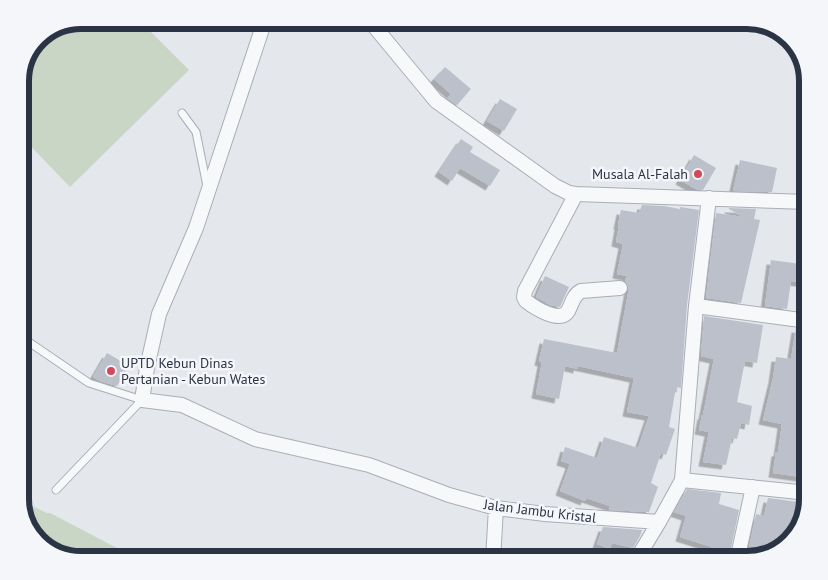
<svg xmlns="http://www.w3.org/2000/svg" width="828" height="580" font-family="'PT Sans',sans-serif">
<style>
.green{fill:#c9d6c5}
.building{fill:#bbc0ca;filter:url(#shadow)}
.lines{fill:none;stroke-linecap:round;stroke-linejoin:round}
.lane-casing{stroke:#a9aeb7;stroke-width:9}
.street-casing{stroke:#a9aeb7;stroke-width:16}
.lane{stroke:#f7f8fa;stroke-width:7}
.street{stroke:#f7f8fa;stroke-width:14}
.poi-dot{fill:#d1495b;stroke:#f4f6f9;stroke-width:2}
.labels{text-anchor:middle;stroke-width:5;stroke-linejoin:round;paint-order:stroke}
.poi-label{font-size:14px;fill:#2b3445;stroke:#f4f6f9;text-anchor:end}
.street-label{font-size:14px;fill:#2b3445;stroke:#f4f6f9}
.rim{fill:none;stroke:#2b3445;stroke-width:6}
</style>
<defs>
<filter id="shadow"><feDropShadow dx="-4.5" dy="4.5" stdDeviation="0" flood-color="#0004"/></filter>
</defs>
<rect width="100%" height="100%" fill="#e4e7ec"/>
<!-- green -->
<path class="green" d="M81,20H139L189,70L70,187L20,135V77L41,35Z
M32,506L47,513H50L140,560H81L44,548L26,514Z"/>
<!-- building -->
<path class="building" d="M445,67L471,89L457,105L447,98L451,94L434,79Z
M500,99L517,109L504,131L487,121Z
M461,139L473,147L470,152L500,170L490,186L460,168L452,181L439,172Z
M694,155L716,168L703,190L696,189L680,180Z
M740,160L777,168L772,192L733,191Z
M642,205L664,206L680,209V207L699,210L687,305L681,388L676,387L669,427L675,429L666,455L661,453L651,483L658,487L649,512L609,510L610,506L586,498L585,501L560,491L570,464L561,461L565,447L597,458L604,437L638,448L649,416L627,412L634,378L578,366V369L565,366L559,399L536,394L542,362L539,361L544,339L617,353L629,288L625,281L627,276L617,274L623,244L616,242L619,225H618L621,210L639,213Z
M729,208L756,209L754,219L760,220L741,303L706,298L716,213L743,217L729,209Z
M771,260L808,265V283L791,281L787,309L765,306Z
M545,276L569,287L560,307L550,305L536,297Z
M704,316L763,325L757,363L745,361L737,402L752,406L749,425L741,423L737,439L732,438L726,465L703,462L709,432L699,430L702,415H703L714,359L701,356Z
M796,328L808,330V478L773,473L776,452H778L782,424L763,420L773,378L776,357L791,359Z
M107,353L129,366L117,386L100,381L93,377Z
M687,489L721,493L719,504L739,510L731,548L727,559L710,554L712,547L680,537L686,516L674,512Z
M768,498L798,502L795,516L802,517L796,536L774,554L745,560L748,553L756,514L764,516Z
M603,527L642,530L640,536L633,548L612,543L610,549L597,544Z"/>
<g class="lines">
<defs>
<path id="lane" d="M182,113L196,132L207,186
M20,336L89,383L142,400L56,490"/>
<path id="street" d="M265,20L196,228L159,314L147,368L142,400L182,405L255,439L369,465L449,495L496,508L545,514L659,522
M369,20L436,101L555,186L569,193L576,194L808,202
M576,194L525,291L524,297L526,301C535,308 560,324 568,311C572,304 573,295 581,291L620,288
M696,306L808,321
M682,480L696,306L709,198
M493,560L496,508
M636,560L659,522L682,480L808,493
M735,560L739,551L753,487"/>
</defs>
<!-- lane casing -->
<use href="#lane" class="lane-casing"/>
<!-- street casing -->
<use href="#street" class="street-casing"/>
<!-- lane -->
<use href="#lane" class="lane"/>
<!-- street -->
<use href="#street" class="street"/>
</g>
<!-- markers -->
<g class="poi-dot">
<circle cx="698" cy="174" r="5"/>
<circle cx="111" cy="371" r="5"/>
</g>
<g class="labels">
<!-- poi labels -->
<g class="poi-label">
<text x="688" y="179">Musala Al-Falah</text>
<text x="121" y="368" text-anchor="start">UPTD Kebun Dinas<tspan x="121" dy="16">Pertanian - Kebun Wates</tspan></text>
</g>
<!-- street labels -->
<g class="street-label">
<text transform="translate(540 511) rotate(7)" y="5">Jalan Jambu Kristal</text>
</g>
</g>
<!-- crop -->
<path d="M0 0H828V580H0ZM81 29H747A52 52 0 0 1 799 81V499A52 52 0 0 1 747 551H81A52 52 0 0 1 29 499V81A52 52 0 0 1 81 29Z" fill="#f4f6f9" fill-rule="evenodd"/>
<path class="rim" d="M81 29H747A52 52 0 0 1 799 81V499A52 52 0 0 1 747 551H81A52 52 0 0 1 29 499V81A52 52 0 0 1 81 29Z"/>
</svg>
